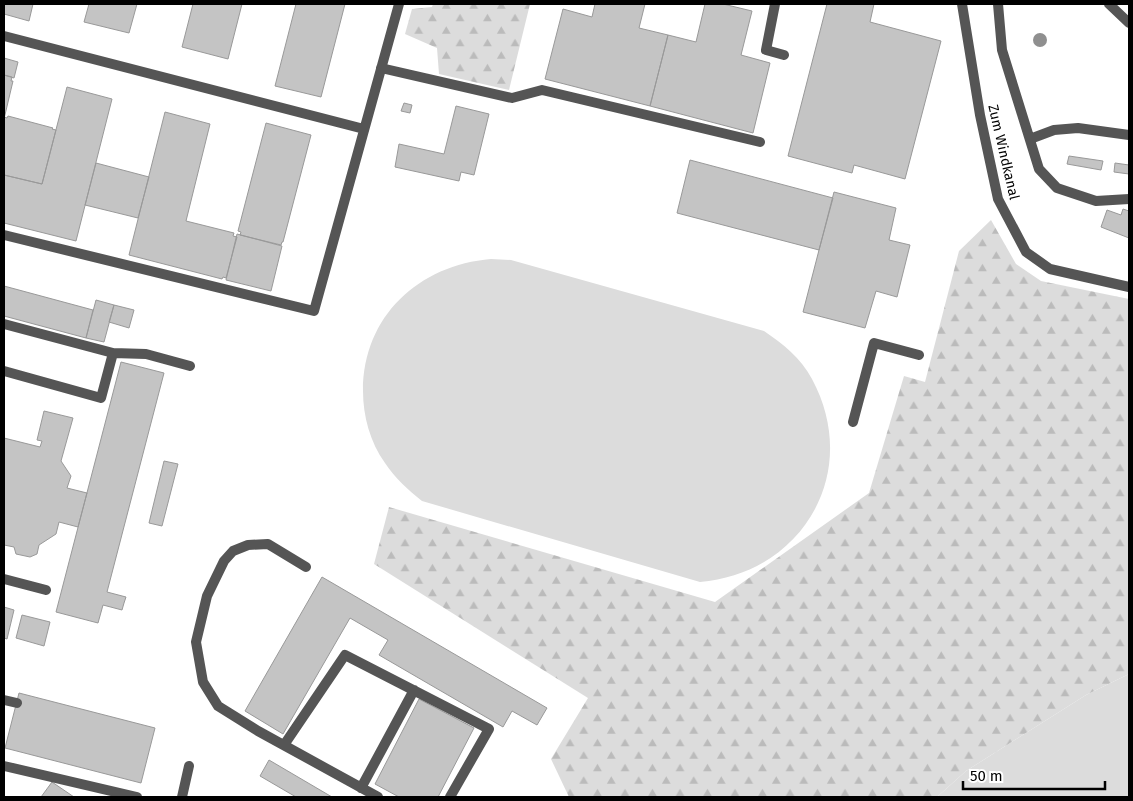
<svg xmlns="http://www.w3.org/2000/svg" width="1133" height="801" font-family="'Fira Sans',sans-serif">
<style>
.green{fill:#dcdcdc}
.forest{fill:url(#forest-firs)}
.building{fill:#c4c4c4;stroke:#999}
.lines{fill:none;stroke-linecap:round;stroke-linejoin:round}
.service{stroke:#555;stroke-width:10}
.minor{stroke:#555;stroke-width:10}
.tree{fill:#8f8f8f}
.labels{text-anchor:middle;stroke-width:4;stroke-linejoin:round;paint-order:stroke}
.street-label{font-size:14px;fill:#000;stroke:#fff}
</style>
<defs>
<pattern id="forest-firs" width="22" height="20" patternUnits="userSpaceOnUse" patternTransform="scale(1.25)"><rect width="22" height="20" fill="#dcdcdc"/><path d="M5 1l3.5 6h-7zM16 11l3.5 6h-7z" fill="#bbb"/></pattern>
</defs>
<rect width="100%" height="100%" fill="#fff"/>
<!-- green -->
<path class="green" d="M491,259L511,260L764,331C783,344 801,358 812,379C862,472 803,573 700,582L422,501C408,490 395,478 385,463C370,442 363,416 363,391C363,316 419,265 491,259Z
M1129,674V797H937L966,771L1086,695Z"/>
<!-- forest -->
<path class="forest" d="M433,4H530L509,90L439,74L437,48L405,34L412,9L432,7Z
M991,220L1016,264L1041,281L1129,299V674L1086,695L966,771L937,797H569L551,759L588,698L374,564L389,507L715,602L869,493L904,376L925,382L959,251Z"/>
<!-- building -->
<path class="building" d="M4,4H33L29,21L4,14Z
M89,4H137L129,33L84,22Z
M193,4H242L228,59L182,47Z
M296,4H345L321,97L275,86Z
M595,4H645L639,28L668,35L650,106L545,79L563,9L592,17Z
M705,4H723L752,11L741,55L770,63L753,133L650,106L668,35L696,42Z
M827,4H874L870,22L941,41L905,179L854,165L852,173L788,156Z
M4,58L18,62L14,78L4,75Z
M4,75L12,77L11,81H13L4,119Z
M67,87L112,99L76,241L4,223V175L42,184Z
M404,103L412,105L410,113L401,111Z
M456,106L489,114L474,175L461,172L459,181L395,167L399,144L444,154Z
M165,112L210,124L186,221L234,233L233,236L237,237L226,278L223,277L222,279L129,255Z
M8,116L53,128L52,129L56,130L42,184L4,175V117L7,118Z
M266,123L311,135L283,242H282L281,245L240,235L241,232L238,231Z
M1069,156L1103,161L1101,170L1067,164Z
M690,160L833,198L819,250L677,213Z
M96,163L149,177L138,218L85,205Z
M1115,163L1129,165V174L1114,172Z
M834,192L896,208L889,240L910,245L897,297L876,291L865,328L803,312Z
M1123,209L1129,211V238L1101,227L1107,210L1121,215Z
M237,234L282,246L271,291L226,280Z
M4,286L93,310L86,338L4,316Z
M96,300L114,305L104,342L86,338Z
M114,305L134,310L129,328L109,322Z
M121,362L164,373L107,592L126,597L124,603L122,610L103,605L98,623L56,612Z
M44,411L73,418L61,461L71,476L67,488L87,493L78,527L59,522L56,534L39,545L37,554L30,557L16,554L14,547L4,545V438L40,447L42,441L37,440Z
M164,461L178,464L162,526L149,523Z
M322,577L547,708L537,725L512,711L503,727L379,655L388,640L350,618L283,734L245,711Z
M4,607L14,610L7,639L4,638Z
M22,615L50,622L44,646L16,638Z
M19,693L155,728L141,783L5,748Z
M419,699L474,728L438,797H399L375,784Z
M269,760L332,797H296L260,776Z
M52,782L74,797H41Z"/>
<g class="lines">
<!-- service -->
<path class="service" d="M775,4L766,50L784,55
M998,4L1002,50L1039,169L1057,188L1096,201L1129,199
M1109,4L1129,23
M4,36L364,129
M381,68L512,98L542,90L760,142
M1030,139L1054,130L1078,128L1129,135
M4,235L314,311L399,4
M4,324L113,353L101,398L4,371
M113,353L146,354L190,366
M853,422L874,343L919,355
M306,567L268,544L248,545L233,551L224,561L207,596L196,642L203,682L218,706L258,731L378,797
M4,579L46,590
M4,700L17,703
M284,745L345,655L489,729L450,797
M4,766L137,797
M361,788L414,690
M182,797L189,766"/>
<!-- minor -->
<path class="minor" d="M962,4L980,115L998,199L1026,252L1050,269L1129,287"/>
</g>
<!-- trees -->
<circle class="tree" cx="1040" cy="40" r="7"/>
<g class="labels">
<!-- street labels -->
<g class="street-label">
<text transform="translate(1004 152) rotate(77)" y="5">Zum Windkanal</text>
</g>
</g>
<!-- border -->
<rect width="1133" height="801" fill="none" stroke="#000000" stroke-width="10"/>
<!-- scale -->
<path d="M963 781v8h142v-8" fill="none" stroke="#000000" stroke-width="2.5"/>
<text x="970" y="781" font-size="15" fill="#000000" stroke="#ffffff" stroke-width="4" paint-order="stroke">50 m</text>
</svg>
